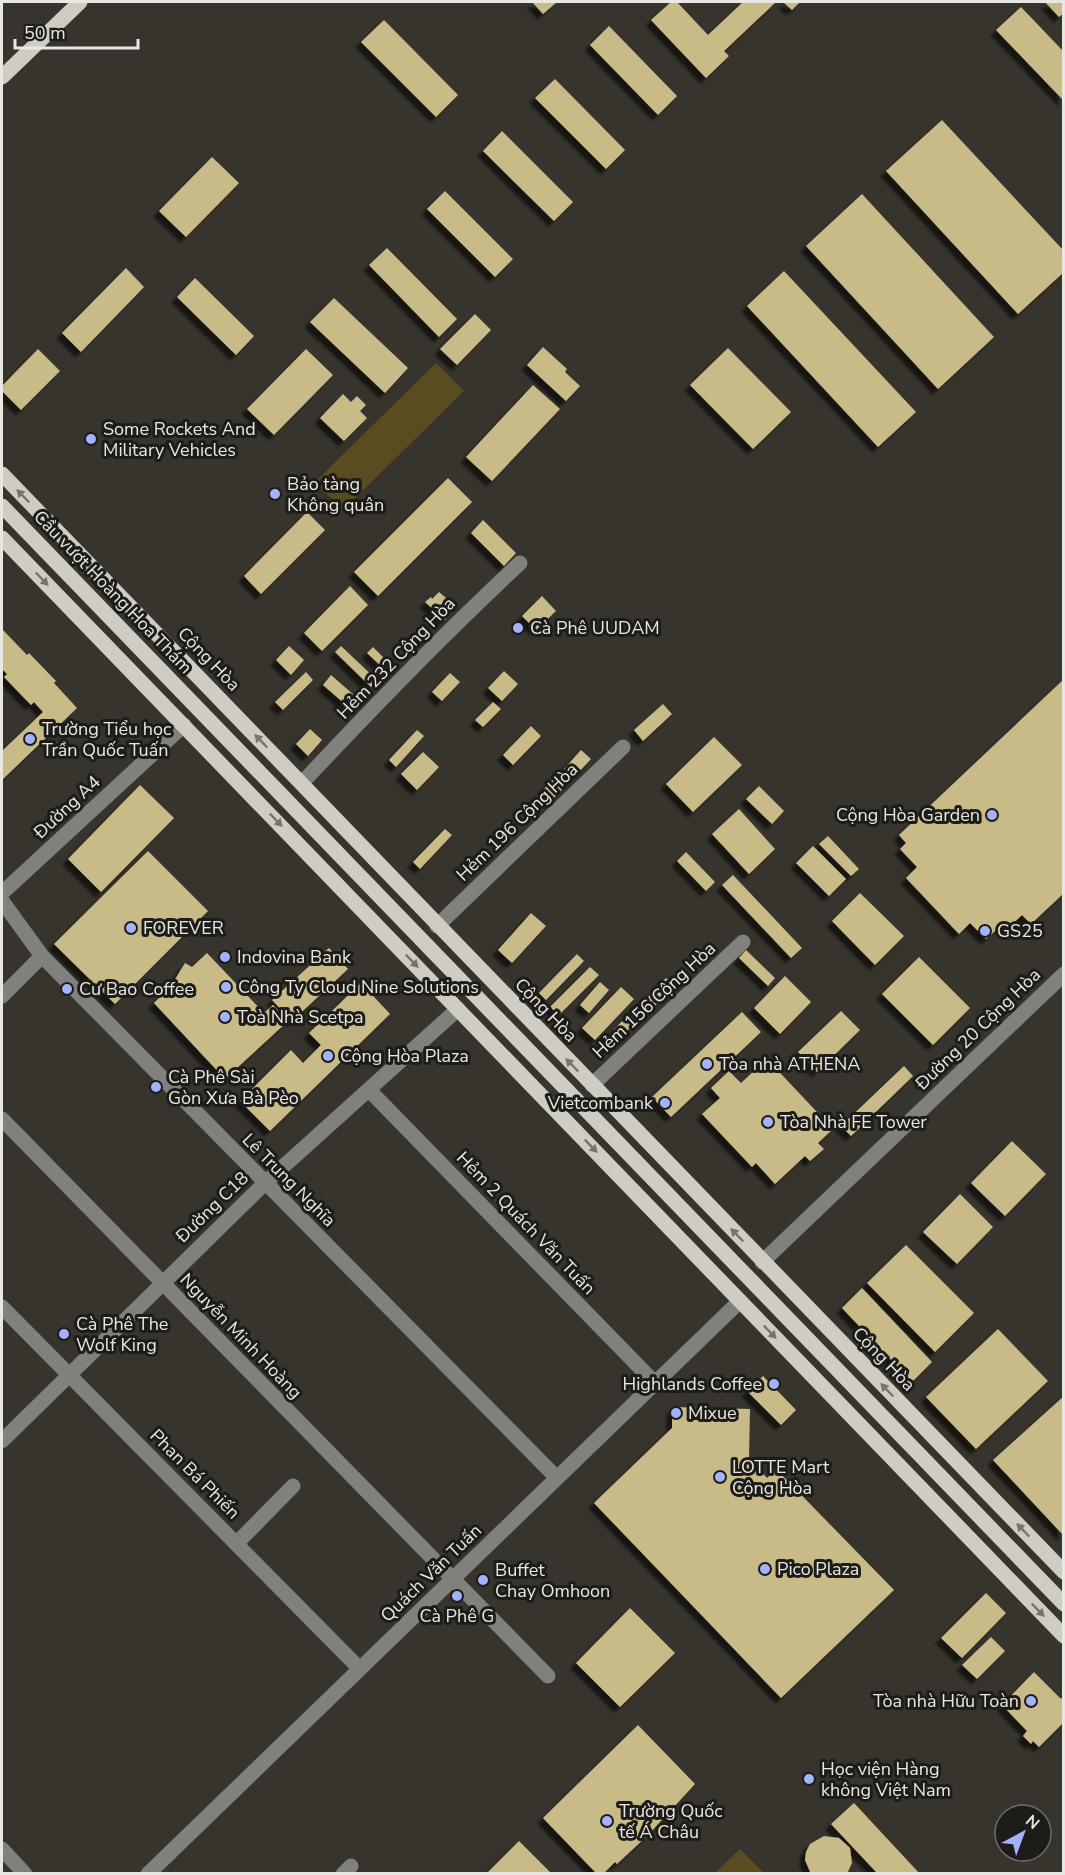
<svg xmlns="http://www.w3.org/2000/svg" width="1065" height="1875" font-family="'Nunito Sans',sans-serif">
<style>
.green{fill:#584c20}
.building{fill:#c9bb88;filter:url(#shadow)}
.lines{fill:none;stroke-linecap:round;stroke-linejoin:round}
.minor{stroke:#81807c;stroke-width:15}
.major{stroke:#ceccc3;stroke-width:15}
.oneway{fill:#76746e}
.poi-dot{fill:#a2b2fd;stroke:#1d1c18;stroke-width:2}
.labels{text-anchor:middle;stroke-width:6;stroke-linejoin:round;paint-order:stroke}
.poi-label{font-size:18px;fill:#e9e7e2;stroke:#1d1c18;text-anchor:start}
.street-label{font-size:18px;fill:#e9e7e2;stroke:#1d1c18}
</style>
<defs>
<filter id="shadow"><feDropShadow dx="-5.5" dy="5.5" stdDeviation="1.5" flood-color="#0009"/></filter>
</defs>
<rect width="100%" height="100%" fill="#36342c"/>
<!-- green -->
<path class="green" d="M436,363L464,391L343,510L315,482Z
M740,1849L764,1873H715Z"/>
<!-- building -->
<path class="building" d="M532,2H557L543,14Z
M671,2H677L708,35L743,2H776L724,51L729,56L706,78L651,20Z
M783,2H800L792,10Z
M1045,2H1064V13L1059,17Z
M1021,7L1064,52V101L996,30Z
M384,20L458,95L436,117L361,42Z
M609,26L677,96L658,115L590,45Z
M555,79L625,150L606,169L535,98Z
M942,120L1064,251V272L1018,314L886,171Z
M502,131L573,202L554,221L483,151Z
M212,157L239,183L186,237L159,211Z
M445,191L513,259L495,277L427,209Z
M862,194L994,337L938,389L806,246Z
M387,248L457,319L439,337L369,265Z
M126,268L144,287L81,352L62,333Z
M784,271L916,412L878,447L747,306Z
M195,278L254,336L236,355L177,297Z
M334,298L408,368L385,393L310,322Z
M475,314L491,330L457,365L440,349Z
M543,347L567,369L565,372L580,386L566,401L527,365Z
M728,348L791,412L753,449L690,385Z
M38,349L60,371L21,410L2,391V386Z
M306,349L333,375L274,435L247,409Z
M533,385L560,409L492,481L466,457Z
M343,394L351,402L357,396L366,405L360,411L367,418L344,441L320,418Z
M448,478L472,502L378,596L354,572Z
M307,512L325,530L261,594L244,576Z
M483,520L516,553L504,566L471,533Z
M350,586L368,605L322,651L304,633Z
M439,592L452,603L445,610L450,614L445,620L425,602L431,597L432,599Z
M542,596L556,611L536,630L522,616Z
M2,629L27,655L29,653L56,681L54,683L77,708L2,780V751L43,712L34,702L31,705L4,677L7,674L2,669Z
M289,646L304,660L291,675L276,660Z
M341,646L377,680L371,687L335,652Z
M373,647L387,661L382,667L367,653Z
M504,671L518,684L502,701L488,688Z
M306,672L313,680L283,710L275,702Z
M450,673L460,682L442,701L432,692Z
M331,675L362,702L353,711L323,685Z
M1064,679V893L1031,924L1022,915L1008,928L1004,923L986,939L970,923L959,934L906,878L917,867L900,849L906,843L899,835Z
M493,702L501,709L483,727L475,720Z
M663,704L672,714L643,741L634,730Z
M531,726L541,736L513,765L503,755Z
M310,729L322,740L308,756L296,744Z
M417,730L424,736L396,767L389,760Z
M714,737L742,765L693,812L666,784Z
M581,750L591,759L574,777L564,769Z
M423,752L439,767L417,790L401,774Z
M559,773L569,782L540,812L531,803Z
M140,785L174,818L101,892L68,859Z
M759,786L784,811L772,824L746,799Z
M739,809L775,849L749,874L712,834Z
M445,829L452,835L420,869L413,862Z
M828,836L859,869L851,876L819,844Z
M813,846L846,879L829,896L796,863Z
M148,851L208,911L115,1004L54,944Z
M686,852L715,882L706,891L677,861Z
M733,875L802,948L791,958L722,885Z
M860,893L904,936L875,965L832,921Z
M531,913L546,926L512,963L498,950Z
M329,948L348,969L292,1021L272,1000Z
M746,950L775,978L768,986L739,958Z
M207,953L264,1013L273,1005L288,1021L225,1079L154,1003L171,986L185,963L192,967Z
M577,954L584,961L546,1000L539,993Z
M919,957L970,1008L933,1045L882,994Z
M590,967L599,975L559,1015L550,1007Z
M785,976L811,1002L780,1034L754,1008Z
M666,978L674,986L644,1017L636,1010Z
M600,982L609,990L589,1013L580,1005Z
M361,983L390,1014L270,1131L240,1101L291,1050L303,1063L321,1045L309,1033Z
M621,987L634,999L595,1040L582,1028Z
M841,1011L860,1030L817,1072L798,1052Z
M742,1012L761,1032L671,1117L652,1097Z
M629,1014L637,1021L609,1049L602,1042Z
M767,1059L833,1129L818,1143L824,1149L810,1161L805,1156L775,1184L756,1163L752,1167L702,1114L720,1098L711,1088L729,1071L741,1083Z
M904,1066L913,1076L851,1136L841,1126Z
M1012,1141L1046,1174L1005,1216L971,1183Z
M960,1194L993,1227L957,1264L923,1232Z
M906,1245L974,1313L935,1352L867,1283Z
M862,1288L932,1362L912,1382L842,1308Z
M998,1329L1048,1381L976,1449L926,1397Z
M763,1376L796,1410L781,1425L747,1391Z
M1064,1396V1536L993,1460Z
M672,1407L750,1409L749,1459L767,1478L776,1469L894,1590L781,1698L594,1503L672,1428Z
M986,1593L1006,1613L962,1658L941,1638Z
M630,1608L675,1653L620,1707L576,1663Z
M991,1637L1005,1651L977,1679L962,1665Z
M1034,1672L1060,1698L1064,1699V1722L1039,1747L1033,1741L1031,1744L1023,1736L1027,1731L1002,1705Z
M638,1725L695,1784L648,1835L617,1864L615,1862L603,1874H597L543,1818Z
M854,1803L920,1874H878L831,1824Z
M824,1836L839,1838L850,1848L852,1863L847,1874H811L805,1860L806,1852L810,1844Z
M519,1841L552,1874H486Z"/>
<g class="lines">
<!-- minor -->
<path class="minor" d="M302,783C373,707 445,633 520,563
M2,893L184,725
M2,901L42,956L557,1478
M437,926L623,747
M2,996L42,956
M592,1085L743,942
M369,1090L655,1383
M2,1119L548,1676
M762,1262L1064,974
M2,1307L360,1669
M2,1441L265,1183L458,1009
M236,1544L293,1486
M2,1849L25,1874
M148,1874L740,1301
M343,1874L351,1866"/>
<!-- major -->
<path class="major" d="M2,77L80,2
M2,474L1064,1572
M2,506L1064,1604
M2,538L1064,1636"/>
</g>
<!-- one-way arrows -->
<defs><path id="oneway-solid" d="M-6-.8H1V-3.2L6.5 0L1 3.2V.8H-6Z" transform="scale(1.5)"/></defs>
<g class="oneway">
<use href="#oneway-solid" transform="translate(23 496) rotate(-134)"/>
<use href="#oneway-solid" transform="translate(42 579) rotate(46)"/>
<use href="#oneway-solid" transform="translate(261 741) rotate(-134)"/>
<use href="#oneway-solid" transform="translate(276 820) rotate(46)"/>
<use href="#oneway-solid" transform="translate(412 961) rotate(46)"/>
<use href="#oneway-solid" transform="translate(572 1065) rotate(-134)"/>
<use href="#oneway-solid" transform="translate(591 1146) rotate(46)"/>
<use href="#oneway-solid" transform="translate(737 1235) rotate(-134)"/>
<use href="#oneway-solid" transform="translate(770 1332) rotate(46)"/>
<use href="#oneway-solid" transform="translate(887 1390) rotate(-134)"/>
<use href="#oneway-solid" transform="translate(1023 1530) rotate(-134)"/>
<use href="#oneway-solid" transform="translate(1038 1610) rotate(46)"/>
</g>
<!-- markers -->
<g class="poi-dot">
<circle cx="91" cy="439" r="6"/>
<circle cx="275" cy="494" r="6"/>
<circle cx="518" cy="628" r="6"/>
<circle cx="30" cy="739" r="6"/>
<circle cx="992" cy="815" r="6"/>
<circle cx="131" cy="928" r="6"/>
<circle cx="985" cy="931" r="6"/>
<circle cx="225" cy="957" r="6"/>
<circle cx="226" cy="987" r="6"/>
<circle cx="67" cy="989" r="6"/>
<circle cx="225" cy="1017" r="6"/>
<circle cx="328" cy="1056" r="6"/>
<circle cx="707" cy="1064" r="6"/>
<circle cx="156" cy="1087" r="6"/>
<circle cx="665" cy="1103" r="6"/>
<circle cx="768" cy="1122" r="6"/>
<circle cx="64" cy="1334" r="6"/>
<circle cx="774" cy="1384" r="6"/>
<circle cx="676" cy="1413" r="6"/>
<circle cx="720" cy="1477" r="6"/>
<circle cx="765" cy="1569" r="6"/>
<circle cx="483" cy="1580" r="6"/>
<circle cx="457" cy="1596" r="6"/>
<circle cx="1031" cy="1701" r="6"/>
<circle cx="809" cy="1779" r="6"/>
<circle cx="607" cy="1821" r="6"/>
</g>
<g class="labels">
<!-- poi labels -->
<g class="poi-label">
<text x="103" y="435">Some Rockets And<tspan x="103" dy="21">Military Vehicles</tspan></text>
<text x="287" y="490">Bảo tàng<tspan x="287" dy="21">Không quân</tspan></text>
<text x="530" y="634">Cà Phê UUDAM</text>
<text x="42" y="735">Trường Tiểu học<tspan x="42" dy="21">Trần Quốc Tuấn</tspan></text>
<text x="980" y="821" text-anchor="end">Cộng Hòa Garden</text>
<text x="143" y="934">FOREVER</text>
<text x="997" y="937">GS25</text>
<text x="237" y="963">Indovina Bank</text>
<text x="238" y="993">Công Ty Cloud Nine Solutions</text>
<text x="79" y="995">Cư Bao Coffee</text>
<text x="237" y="1023">Toà Nhà Scetpa</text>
<text x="340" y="1062">Cộng Hòa Plaza</text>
<text x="719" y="1070">Tòa nhà ATHENA</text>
<text x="168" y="1083">Cà Phê Sài<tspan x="168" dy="21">Gòn Xưa Bà Pèo</tspan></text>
<text x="653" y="1109" text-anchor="end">Vietcombank</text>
<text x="780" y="1128">Tòa Nhà FE Tower</text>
<text x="76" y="1330">Cà Phê The<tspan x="76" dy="21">Wolf King</tspan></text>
<text x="762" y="1390" text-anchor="end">Highlands Coffee</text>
<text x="688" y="1419">Mixue</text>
<text x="732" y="1473">LOTTE Mart<tspan x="732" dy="21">Cộng Hòa</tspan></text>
<text x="777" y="1575">Pico Plaza</text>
<text x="495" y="1576">Buffet<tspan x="495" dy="21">Chay Omhoon</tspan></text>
<text x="457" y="1622" text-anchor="middle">Cà Phê G</text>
<text x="1019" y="1707" text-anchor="end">Tòa nhà Hữu Toàn</text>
<text x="821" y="1775">Học viện Hàng<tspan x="821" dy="21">không Việt Nam</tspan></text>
<text x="619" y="1817">Trường Quốc<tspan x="619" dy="21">tế Á Châu</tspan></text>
</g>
<!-- street labels -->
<g class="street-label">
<text transform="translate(113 592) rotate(46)" y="6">Cầu vượt Hoàng Hoa Thám</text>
<text transform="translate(396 658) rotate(-46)" y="6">Hẻm 232 Cộng Hòa</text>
<text transform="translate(209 659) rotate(46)" y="6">Cộng Hòa</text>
<text transform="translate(67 807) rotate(-43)" y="6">Đường A4</text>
<text transform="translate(517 822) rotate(-44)" y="6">Hẻm 196 Cộng Hòa</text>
<text transform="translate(654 1000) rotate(-43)" y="6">Hẻm 156 Cộng Hòa</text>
<text transform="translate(546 1010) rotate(46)" y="6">Cộng Hòa</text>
<text transform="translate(978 1029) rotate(-44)" y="6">Đường 20 Cộng Hòa</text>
<text transform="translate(289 1180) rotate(45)" y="6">Lê Trung Nghĩa</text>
<text transform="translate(212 1207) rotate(-44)" y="6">Đường C18</text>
<text transform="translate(526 1223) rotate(46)" y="6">Hẻm 2 Quách Văn Tuấn</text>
<text transform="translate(241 1336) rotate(46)" y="6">Nguyễn Minh Hoàng</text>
<text transform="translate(884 1359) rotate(46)" y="6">Cộng Hòa</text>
<text transform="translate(195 1474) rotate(45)" y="6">Phan Bá Phiến</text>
<text transform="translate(431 1573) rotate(-44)" y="6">Quách Văn Tuấn</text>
</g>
</g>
<!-- border -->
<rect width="1065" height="1875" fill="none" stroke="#e9e7e2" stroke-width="6"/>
<!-- north arrow -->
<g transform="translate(1023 1833) rotate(41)"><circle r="28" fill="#1d1c18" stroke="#6f6d69" stroke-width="1.5"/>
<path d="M0-4.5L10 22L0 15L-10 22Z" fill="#a2b2fd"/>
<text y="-9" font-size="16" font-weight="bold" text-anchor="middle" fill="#e9e7e2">N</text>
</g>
<!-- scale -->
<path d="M15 39v9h123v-9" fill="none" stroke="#e9e7e2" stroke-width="3"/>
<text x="24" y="39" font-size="18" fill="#e9e7e2" stroke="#1d1c18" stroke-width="4.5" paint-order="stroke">50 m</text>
</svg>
